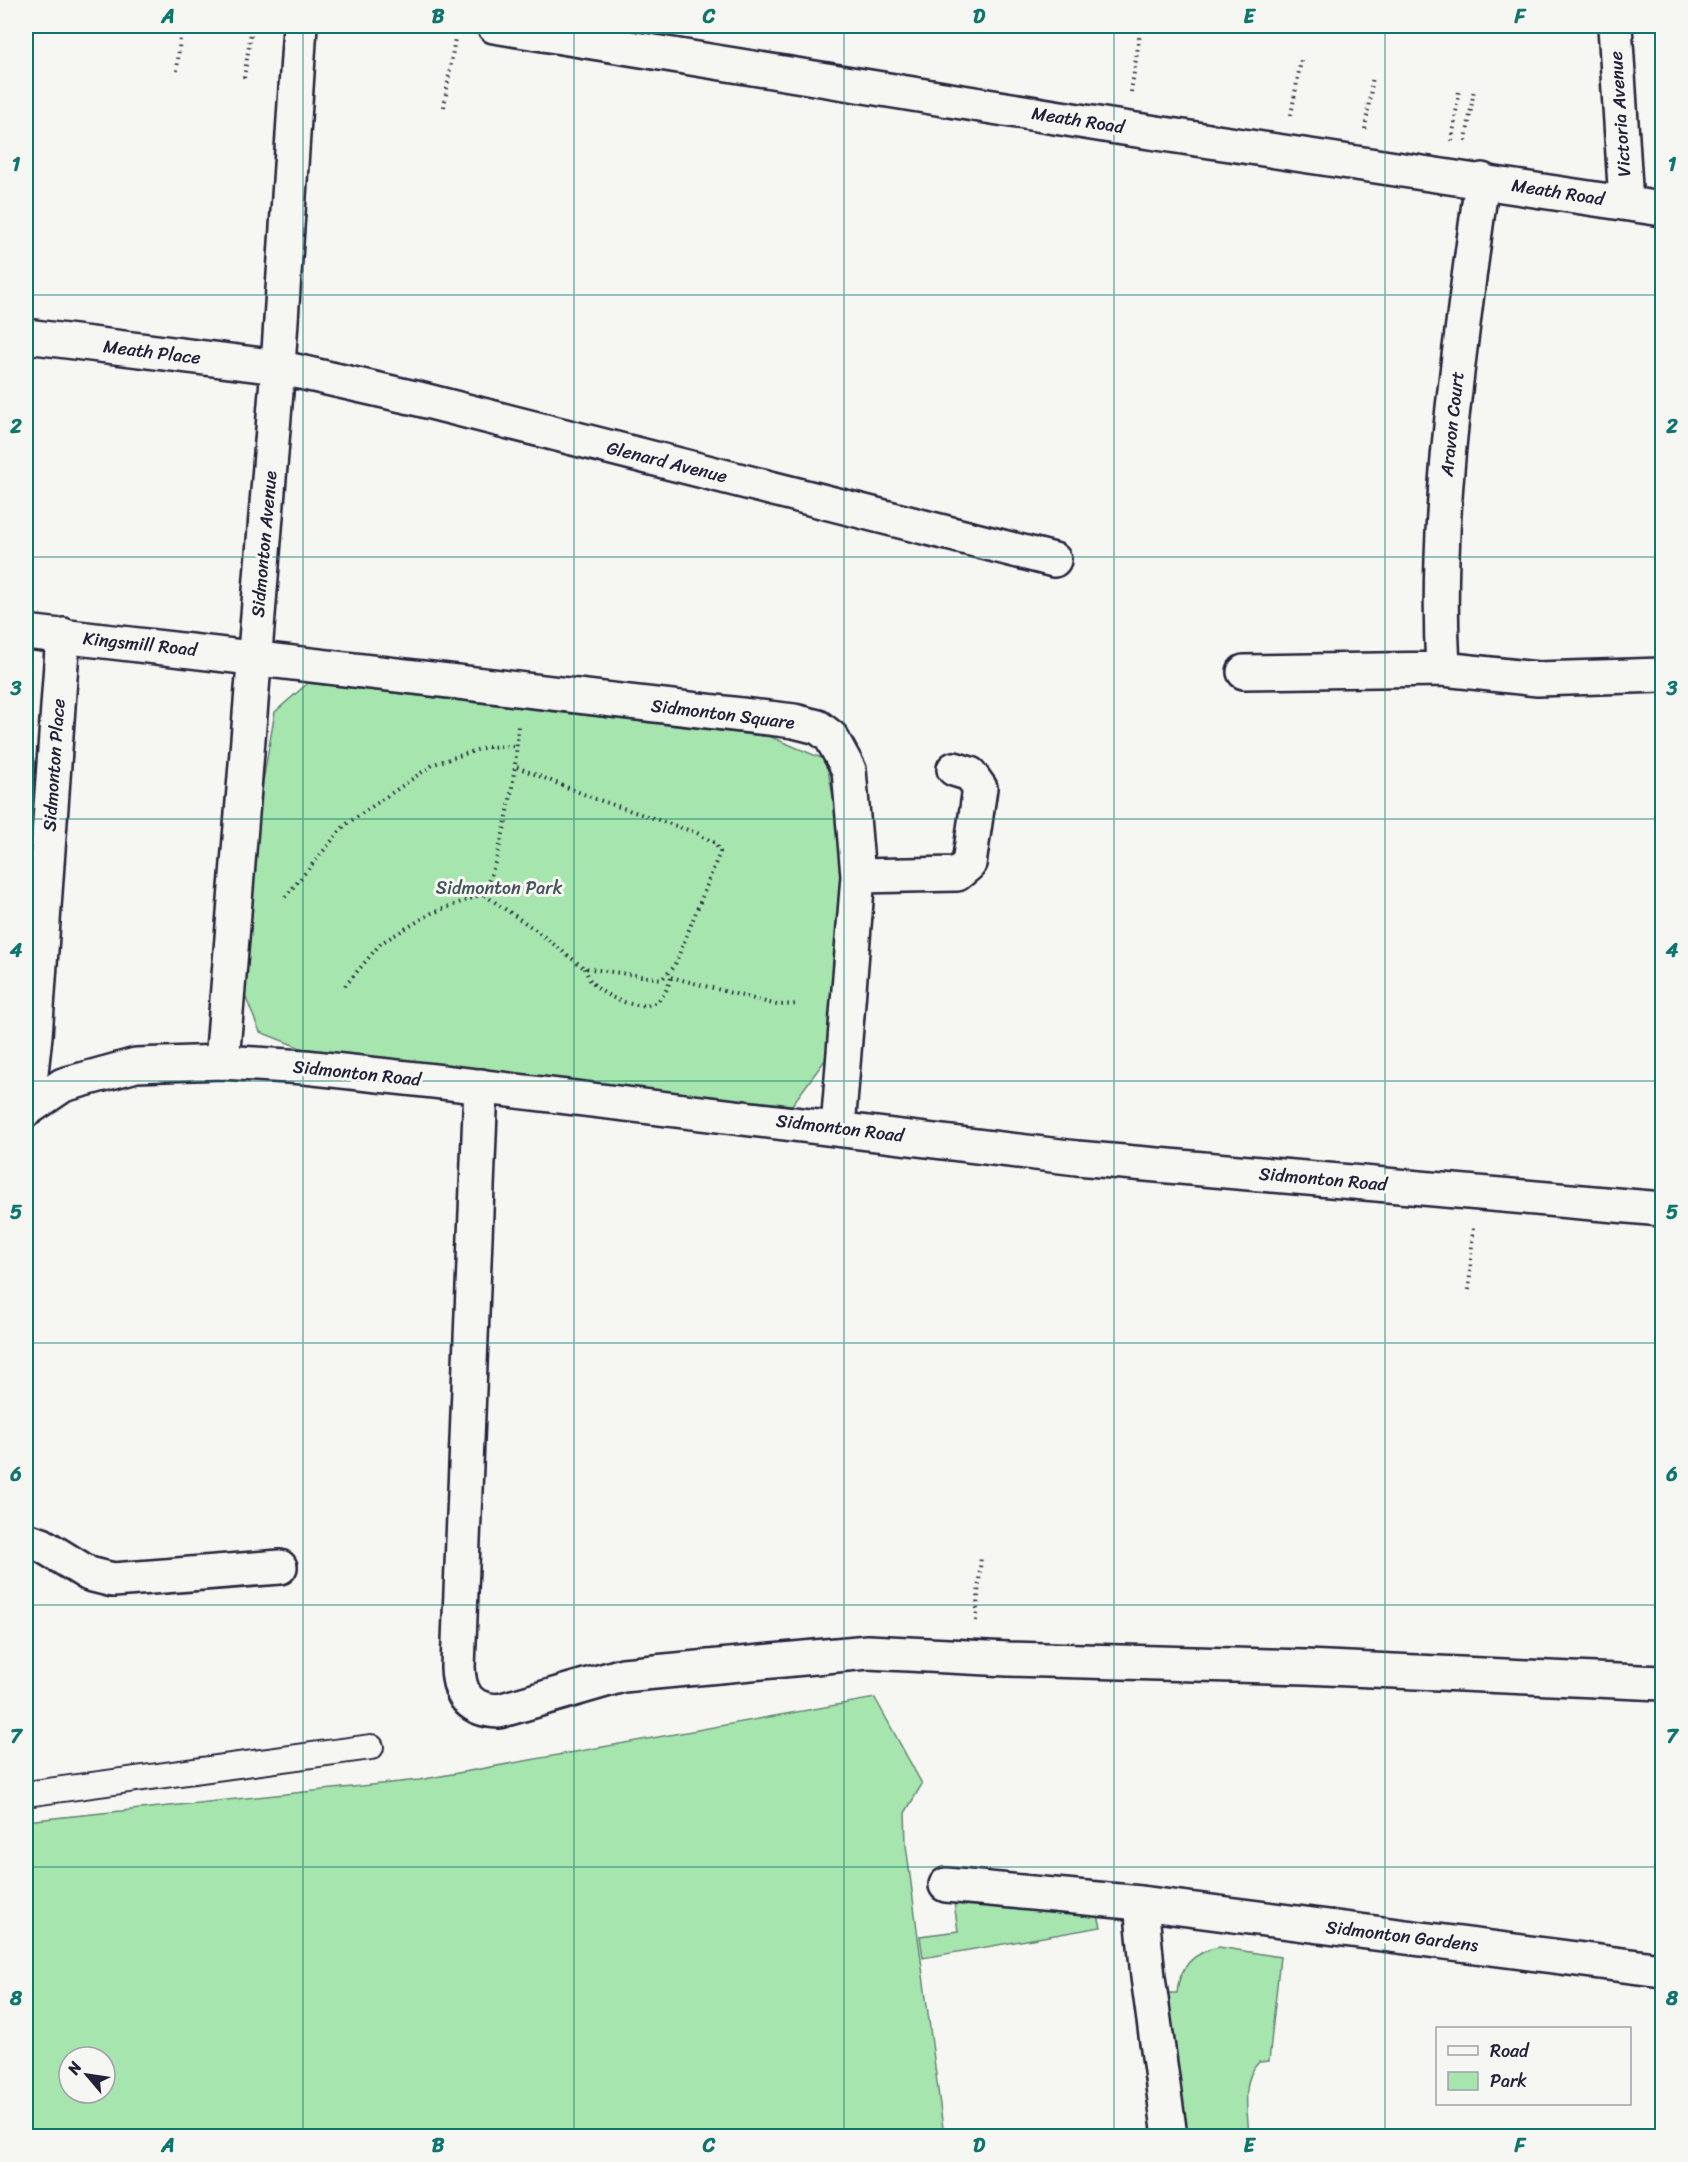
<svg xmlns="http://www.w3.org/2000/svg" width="1688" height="2162" font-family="Sriracha,sans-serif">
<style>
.green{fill:#a6e5ae;stroke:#648474;stroke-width:1.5;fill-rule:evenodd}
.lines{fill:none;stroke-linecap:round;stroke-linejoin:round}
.lane-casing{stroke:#22223b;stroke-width:28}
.street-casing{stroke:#22223b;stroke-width:38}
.secondary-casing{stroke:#22223b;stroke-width:38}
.path{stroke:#22223b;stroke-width:4;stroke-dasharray:1.5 4.5;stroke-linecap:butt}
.lane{stroke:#f6f6f2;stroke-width:24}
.street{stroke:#f6f6f2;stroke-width:33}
.secondary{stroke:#f6f6f2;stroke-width:33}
.grid{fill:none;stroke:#0f766e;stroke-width:1.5;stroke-opacity:0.55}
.labels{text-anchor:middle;stroke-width:6;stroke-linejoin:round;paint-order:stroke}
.street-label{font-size:18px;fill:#22223b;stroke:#f6f6f2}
.park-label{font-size:18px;fill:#435358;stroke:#f6f6f2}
.neatline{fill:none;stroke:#0f766e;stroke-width:2}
.grid-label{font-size:20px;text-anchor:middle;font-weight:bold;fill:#0f766e}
</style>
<rect width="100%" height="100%" fill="#f6f6f2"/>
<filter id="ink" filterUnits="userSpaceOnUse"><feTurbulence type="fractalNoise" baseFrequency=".0167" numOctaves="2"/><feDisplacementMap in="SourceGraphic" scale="12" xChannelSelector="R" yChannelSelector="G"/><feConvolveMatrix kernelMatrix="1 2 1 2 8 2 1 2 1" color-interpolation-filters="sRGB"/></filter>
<g filter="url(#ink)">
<!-- green -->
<path class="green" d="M308,683L771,737L826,760L847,868L831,1052L792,1105L316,1054L260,1032L243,991L262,787L275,712Z
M875,1698L922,1784L905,1813L906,1845L944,2136H26V1821L419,1780ZM69,2057H105V2093H69Z
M954,1902L1098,1915L1101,1927L923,1958L920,1936L958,1931Z
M1219,1947L1280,1957L1269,2061L1259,2062C1240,2081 1248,2112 1249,2136H1187L1167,1993H1177C1179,1967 1194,1952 1219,1947Z"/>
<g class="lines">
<defs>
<path id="lane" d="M26,1794L371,1747"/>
<path id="street" d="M26,336L278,367L415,398L1054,560
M26,632L794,721L818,727L831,737L849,770L858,876L838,1128
M1443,669C1434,505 1461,342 1482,180
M1244,672L1443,669L1538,679L1662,675
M858,876L957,874L969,864L980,788L970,774L954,769
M222,1062L278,367L300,26
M481,1086L458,1667C459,1695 469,1710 499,1711L623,1675L868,1652L1008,1659L1305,1667L1662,1683
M27,1109L35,1036L63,635
M26,1540L42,1545L89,1574L113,1580L280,1567
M946,1885L1141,1903L1662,1970
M1141,1903L1148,1977L1170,2136"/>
<path id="secondary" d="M494,26L1110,126L1662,209
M1615,26L1626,203
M26,1110L63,1085L136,1065L222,1062L305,1067L434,1081L1077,1158L1662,1209"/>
</defs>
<!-- lane casing -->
<use href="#lane" class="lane-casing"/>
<!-- street casing -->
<use href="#street" class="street-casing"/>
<!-- secondary casing -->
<use href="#secondary" class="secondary-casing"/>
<!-- path -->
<path class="path" d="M177,71L181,26
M244,78L252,26
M1131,92L1140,33
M444,107L455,38
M1291,115L1301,60
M1365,129L1373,76
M1452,141L1459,91
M1466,141L1474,89
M517,767L596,799L697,833L715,843L720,852L674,967L662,979L584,968L533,928L483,894C505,846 516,777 518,725
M285,897L345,825L434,764L486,747L517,746
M585,968C587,973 588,978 591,981C602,997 643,1014 659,1000C666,993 669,984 672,975
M671,977L777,1005L798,1004
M345,986L381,943L432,913L483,894
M1469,1290L1473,1228
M976,1621L981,1556"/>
<!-- lane -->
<use href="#lane" class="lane"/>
<!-- street -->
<use href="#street" class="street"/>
<!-- secondary -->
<use href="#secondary" class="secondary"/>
</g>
</g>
<!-- grid -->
<path class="grid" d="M303,26V2136M574,26V2136M844,26V2136M1114,26V2136M1385,26V2136M26,295H1662M26,557H1662M26,819H1662M26,1081H1662M26,1343H1662M26,1605H1662M26,1867H1662"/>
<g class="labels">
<!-- street labels -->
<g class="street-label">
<text transform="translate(1620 114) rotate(-94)" y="6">Victoria Avenue</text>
<text transform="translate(1078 120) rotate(9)" y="6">Meath Road</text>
<text transform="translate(1558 192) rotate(9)" y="6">Meath Road</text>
<text transform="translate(152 352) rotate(7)" y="6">Meath Place</text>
<text transform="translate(1452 424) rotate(-84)" y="6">Aravon Court</text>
<text transform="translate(667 462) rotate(14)" y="6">Glenard Avenue</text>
<text transform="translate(264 544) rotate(-85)" y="6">Sidmonton Avenue</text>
<text transform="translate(140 644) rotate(6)" y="6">Kingsmill Road</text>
<text transform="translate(723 714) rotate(7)" y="6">Sidmonton Square</text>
<text transform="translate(54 765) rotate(-86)" y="6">Sidmonton Place</text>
<text transform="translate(357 1073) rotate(6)" y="6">Sidmonton Road</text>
<text transform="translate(840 1128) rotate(7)" y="6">Sidmonton Road</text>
<text transform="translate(1323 1179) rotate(5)" y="6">Sidmonton Road</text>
<text transform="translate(1402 1936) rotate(7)" y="6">Sidmonton Gardens</text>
</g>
<!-- park labels -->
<g class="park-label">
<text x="499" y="894">Sidmonton Park</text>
</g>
</g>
<!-- margin -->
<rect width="1688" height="2162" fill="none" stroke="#f6f6f2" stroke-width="66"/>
<!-- legend -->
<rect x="1436" y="2027" width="195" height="78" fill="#f6f6f2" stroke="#a1a1a9" stroke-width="1.5"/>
<rect x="1448" y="2046" width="30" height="9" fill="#f6f6f2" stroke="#a1a1a9" stroke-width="1.5"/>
<text x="1490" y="2057" font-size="18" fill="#22223b">Road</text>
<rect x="1448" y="2072" width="30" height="18" fill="#a6e5ae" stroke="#a1a1a9" stroke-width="1.5"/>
<text x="1490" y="2087" font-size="18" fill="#22223b">Park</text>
<!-- north arrow -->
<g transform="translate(87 2075) rotate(299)"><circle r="28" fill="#f6f6f2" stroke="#a1a1a9" stroke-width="1.5"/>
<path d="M0-4.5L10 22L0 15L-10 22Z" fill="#22223b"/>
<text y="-9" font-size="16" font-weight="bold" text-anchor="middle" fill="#22223b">N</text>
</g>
<rect x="33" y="33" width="1622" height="2096" class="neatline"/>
<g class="grid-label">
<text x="168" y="23">A</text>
<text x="438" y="23">B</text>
<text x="709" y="23">C</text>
<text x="979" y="23">D</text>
<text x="1249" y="23">E</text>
<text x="1520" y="23">F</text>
<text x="16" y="171">1</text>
<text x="1672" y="171">1</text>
<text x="16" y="433">2</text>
<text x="1672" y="433">2</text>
<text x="16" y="695">3</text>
<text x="1672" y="695">3</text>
<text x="16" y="957">4</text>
<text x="1672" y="957">4</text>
<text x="16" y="1219">5</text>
<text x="1672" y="1219">5</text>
<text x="16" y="1481">6</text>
<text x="1672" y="1481">6</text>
<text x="16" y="1743">7</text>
<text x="1672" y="1743">7</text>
<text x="16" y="2005">8</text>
<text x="1672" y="2005">8</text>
<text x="168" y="2152">A</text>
<text x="438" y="2152">B</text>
<text x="709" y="2152">C</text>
<text x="979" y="2152">D</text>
<text x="1249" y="2152">E</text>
<text x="1520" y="2152">F</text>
</g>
</svg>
